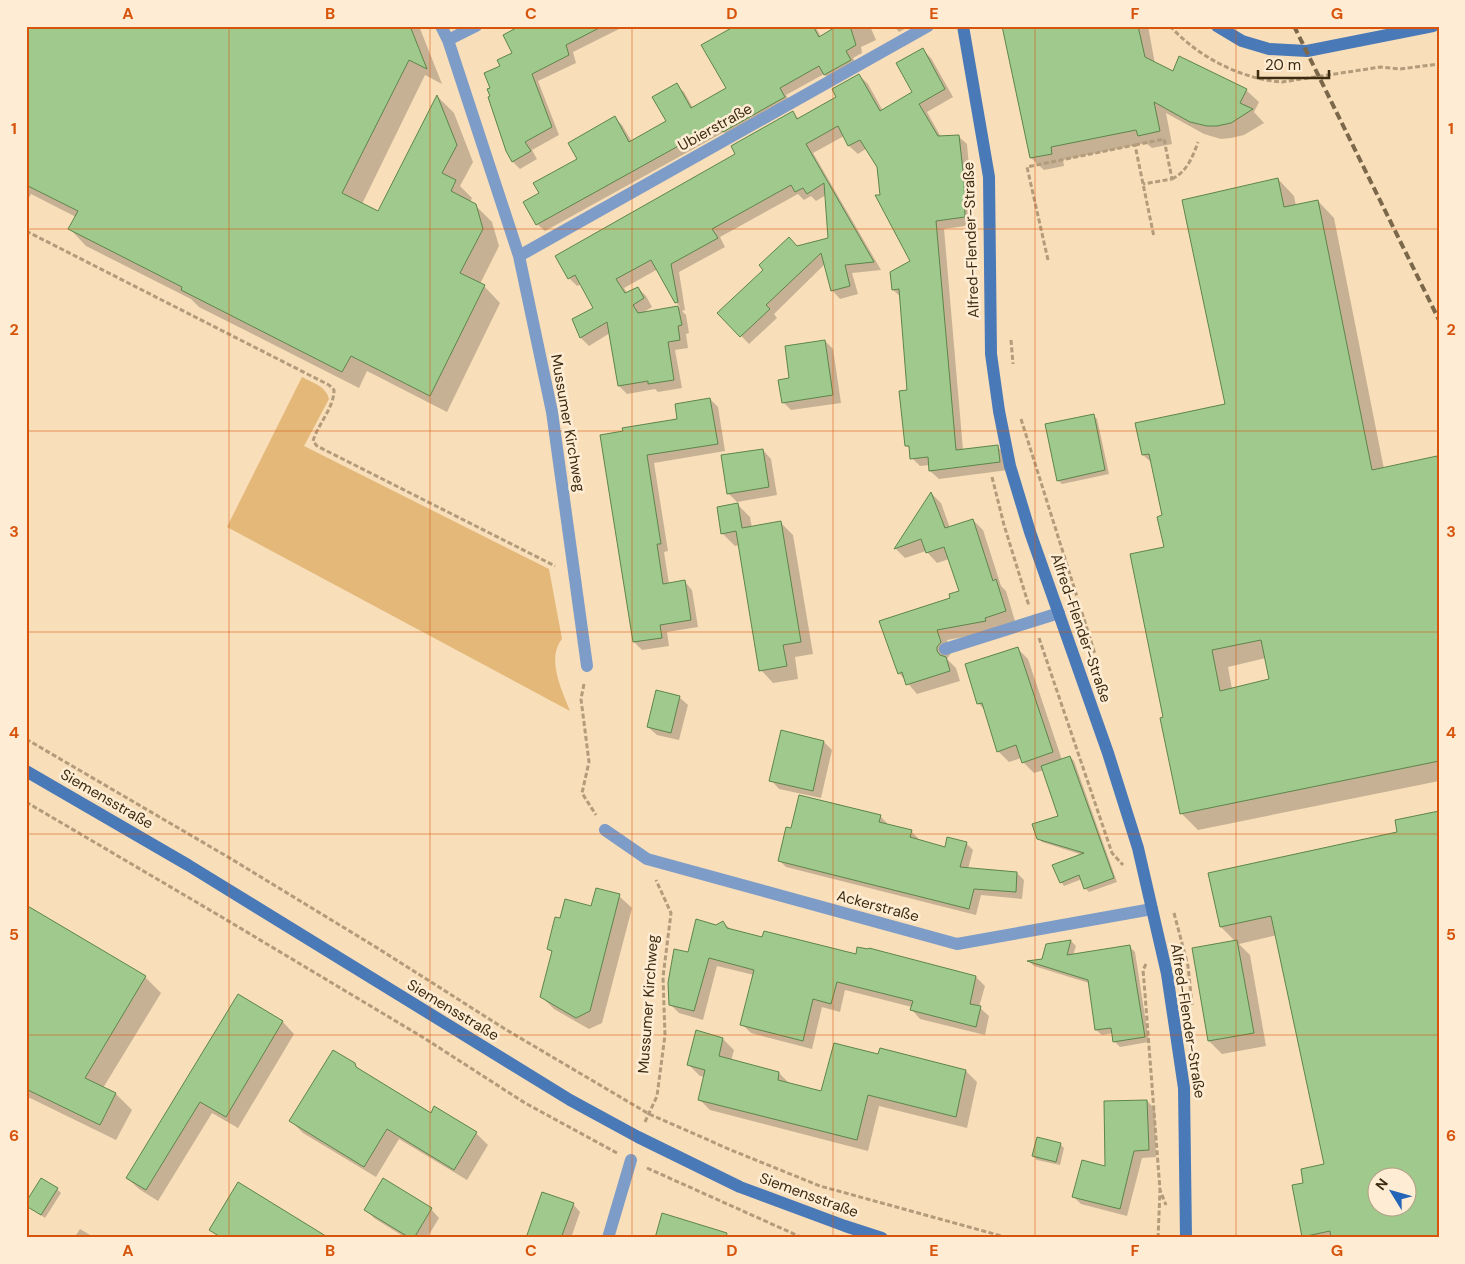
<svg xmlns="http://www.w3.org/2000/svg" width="1465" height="1264" font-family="'DM Sans',sans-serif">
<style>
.green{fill:#e3b879}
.shadow{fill:#0003;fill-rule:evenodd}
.building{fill:#a0ca8d;stroke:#5d854b;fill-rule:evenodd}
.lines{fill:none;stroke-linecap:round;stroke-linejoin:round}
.path{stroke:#b39c7b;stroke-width:3;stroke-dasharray:5 2.5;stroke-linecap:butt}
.street{stroke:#7d9cc7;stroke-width:12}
.secondary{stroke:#4a79b7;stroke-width:12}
.rail{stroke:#7b6749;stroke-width:4;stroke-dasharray:8 4;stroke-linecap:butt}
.grid{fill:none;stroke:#d7540d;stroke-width:1;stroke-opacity:0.55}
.labels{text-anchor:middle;stroke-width:5;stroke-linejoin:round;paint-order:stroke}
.street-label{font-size:15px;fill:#3d2c12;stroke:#feedd4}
.neatline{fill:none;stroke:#d7540d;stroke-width:2}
.grid-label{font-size:16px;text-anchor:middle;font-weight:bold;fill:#d7540d}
</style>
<rect width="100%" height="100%" fill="#f8deb9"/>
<!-- green -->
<path class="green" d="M302,377C313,383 326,386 329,399L304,446L549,569L562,639C546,659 562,690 570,711L227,527Z"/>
<!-- shadow -->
<path class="shadow" d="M26,26H419L442,84L425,75L362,204L379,213L438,97L454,113L473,162L460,186L472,198L470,202L475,205L492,222L499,246L480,284L484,286L500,303L447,412L367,371L359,388L199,307L191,299L86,246L70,229L76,217L31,194L26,203Z
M535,26H625L573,52L576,63L538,81L559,135L532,150L537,159L520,169L513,162L507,150L492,97V88L502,67Z
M738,26H815L821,37L839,26H870L876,40L861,47L862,53L853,58L858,67L832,82L824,74L786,95L792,105L731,139L724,132L545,231L537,224L540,194L579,160L615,118L622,125L632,142L668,122L676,85L684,92L693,108L728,89Z
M894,26H910L899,32Z
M1004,26H1148L1155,64L1173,72L1246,90L1259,102L1254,112L1264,123L1244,135L1231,138L1221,139L1204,134L1166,113L1172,144L1152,148L1146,143L1063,160L1064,166L1044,170L1031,158Z
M922,49L931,58L953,97L927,112L941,137L958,136L967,144L971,190L972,225L944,229L963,450L997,446L1005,455L1008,470L939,479L930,471V465L920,466L912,458L911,450L907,446L909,391L901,297L893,290L912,262L881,196L878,166L867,148L858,154L849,146L844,136L813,153L881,270L852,273L858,294L840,299L832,290L825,264L774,314L777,318L749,344L719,313L797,247L830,239L826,195L816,201L811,196L804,200L798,194L720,237L725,247L679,272L685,310L682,311L686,315L689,333L686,334L688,348L675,350L682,388L658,392L655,389L627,394L619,386L610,333L589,346L581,338L574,320L595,309L581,284L577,286L569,278L793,113L799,119L838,97L859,75L868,84L883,111L913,92ZM658,269L676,302L680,307L642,313L652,307L646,296L638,288L627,293L624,288Z
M1278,179L1294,196L1296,206L1318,201L1334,218L1384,469L1436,458L1439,460V781L1198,830L1181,813L1164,718L1166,548L1163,516L1152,463L1143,455L1227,405ZM1266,658L1271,680L1232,689L1228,667Z
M825,341L833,349L841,403L791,410L783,402Z
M710,399L718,407L725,451L654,463L668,551L664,552L669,584L685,582L692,590L698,627L667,632L669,646L642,650L634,642L601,436L679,420Z
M1093,415L1097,419L1109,474L1062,484L1058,480Z
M763,450L771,459L777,495L737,502L728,493Z
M932,494L941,503L950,528L973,520L983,530L1001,586L1006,591L1015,621L996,631L947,640L951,653L947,659L956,668L960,681L917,694L899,673L952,598L961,592L949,559L937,563L926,551L905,558L896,549Z
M737,504L750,517L752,528L781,523L793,535L813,654L795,657L798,679L773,683L761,670L740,545L735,546L722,533Z
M1017,648L1028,659L1062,760L1070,757L1074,761L1117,882L1089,892L1085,888L1082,879L1064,886L1061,882L1083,855L1042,842L1038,838L1060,816L1044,770L1034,773L1023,762L1021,758L1009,762L998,751L985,710L979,704L966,665Z
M679,697L688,705L679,740L657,735L648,727Z
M824,742L832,750L821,798L779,789L771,780Z
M880,816L887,823L886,825L911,831L918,838V840L946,848L966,843L973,850L968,869L1017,873L1024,880L1022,899L981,895L976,915L786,867L779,860L792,829Z
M1398,833L1439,1238H1304L1293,1186L1305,1184L1326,1165L1277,935L1239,944L1250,955L1266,1046L1222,1054L1209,1041L1236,942L1221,927ZM1378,1176H1408V1206H1378Z
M619,896L632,908L602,1023L589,1029L554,1009L542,997L553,953L549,949L561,920Z
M26,908L145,977L161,993L103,1088L116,1094L132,1110L116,1140L26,1096Z
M723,922L731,930L763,939L976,977L985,986L979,1007L989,1016L985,1035L920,1019L912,1010V1007L845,990L840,1012L822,1007L812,1049L751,1033L742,1024L754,975L717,966L703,1020L679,1013L670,1004L689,954L717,926Z
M1071,941L1076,946L1073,955L1130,947L1135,952L1149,1042L1120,1047L1114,1041L1113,1033L1102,1035L1096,1030L1089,983L1034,966L1030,962L1043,960L1047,945Z
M238,995L283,1022L294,1034L238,1128L212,1113L158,1201L139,1189L127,1178Z
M723,1039L734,1050L731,1061L779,1073L790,1084L822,1093L879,1056L966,1071L977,1082L967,1128L879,1106L868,1151L710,1110L699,1099L705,1077L700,1076L688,1064Z
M354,1064L361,1071L431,1114L435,1108L476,1133L488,1145L467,1180L399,1139L376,1177L303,1133L291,1121Z
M1147,1101L1155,1109L1156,1157L1142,1158L1127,1216L1081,1204L1074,1197L1106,1167Z
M1060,1144L1064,1148L1060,1165L1037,1160L1033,1156Z
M57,1189L61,1193L45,1218L26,1205Z
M573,1204L580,1212L571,1238H527Z
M431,1209L439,1218L427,1238H406L374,1218L366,1210Z
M80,1229L95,1238H74Z"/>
<!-- building -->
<path class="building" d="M26,26H410L427,69L409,60L342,193L378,211L437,95L457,145L442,173L456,180L451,191L476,204L483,229L460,273L485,285L430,396L351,356L342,372L181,290L182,287L68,229L78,211L26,185Z
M520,26H603L566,45L569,55L532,74L552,127L525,142L531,151L512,162L506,151L488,97L490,96L487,89L490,88L484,73L500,66L497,60L512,53L503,35Z
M735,26H813L819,37L837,26H850L856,45L846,51L851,60L824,75L819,66L780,88L785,97L723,132L718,124L536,225L523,202L539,193L533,183L577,159L568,143L615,116L629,142L666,121L652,97L677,83L691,108L726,88L701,45Z
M1002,26H1138L1145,57L1173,71L1179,56L1247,89L1240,103L1253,109L1231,123L1217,126H1207L1190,122L1154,102L1160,131L1138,136L1136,130L1051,147L1052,154L1030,158Z
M923,48L945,89L919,104L938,136L959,135L964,180L965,217L936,221L956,450L998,445L1000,462L929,471L928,457L910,459L909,446H905L899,391L907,390L899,289L892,290L890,272L910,261L875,195H880L877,167L860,140L848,146L838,126L806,144L874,262L845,265L850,286L831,291L821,253L766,305L770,309L740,337L717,313L763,270L759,265L789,237L797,246L828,238L824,183L807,194L803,188L795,192L791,185L712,229L718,238L671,264L678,302L675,303L651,260L616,279L625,293L638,287L644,298L633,305L638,313L678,306L682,325L678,326L680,340L668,342L674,380L648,384V381L618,386L607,322L580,338L572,319L593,308L575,275L568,279L555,256L735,154L731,146L793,111L797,119L836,97L832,89L859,74L880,111L912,92L896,63Z
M1278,178L1284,207L1318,200L1372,470L1437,456L1439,466V761L1180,814L1160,718L1163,717L1130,554L1164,547L1157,517L1162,515L1149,454L1142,455L1135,423L1225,404L1182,200ZM1261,640L1269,679L1220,691L1212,650Z
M825,340L833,395L782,403L778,380L789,378L785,346Z
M710,398L718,444L647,455L661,544H657L663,584L685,580L691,620L660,625L662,638L633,642L600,435L623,431L622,428L677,419L675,404Z
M1094,414L1105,470L1057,481L1045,424Z
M763,449L769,487L727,494L721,455Z
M931,492L945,528L973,519L993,581L996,579L1006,611L985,618L986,621L937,630L941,642L937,647V651L940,655L946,657L950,671L906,685L902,672L898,674L879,621L950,598L949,594L959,591L944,547L926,553L921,539L894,549Z
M738,503L742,528L781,521L801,642L783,645L787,666L759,671L736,531L721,534L717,507Z
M1018,647L1053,752L1022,763L1016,745L997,752L982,703L977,704L965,664Z
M656,690L680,696L671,733L647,727Z
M781,730L824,741L813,791L769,781Z
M1070,756L1114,878L1084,889L1079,875L1060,883L1052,865L1084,853L1037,839L1032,824L1058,816L1041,766Z
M799,795L881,815L879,822L912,830L910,837L945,847L947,837L967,842L960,867L1017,872L1016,892L974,889L969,909L778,861L786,827L791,828Z
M1439,811V1238H1331L1330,1231L1302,1237L1292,1185L1303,1183L1301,1169L1324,1164L1271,916L1220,927L1208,873L1397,832L1395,820ZM1378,1176H1408V1206H1378Z
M596,888L620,894L590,1011L576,1018L540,997L552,951L547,949L555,917L560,918L565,899L591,906Z
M26,905L146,976L85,1078L116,1093L100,1125L26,1089Z
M696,919L716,925L723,921L727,928L762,937L764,931L856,954L857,947L868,949L869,948L976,976L970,1004L981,1006L976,1027L910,1010L913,1001L837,982L831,1004L813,999L803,1041L740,1025L754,970L709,958L694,1011L669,1005L668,983L674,949L688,952Z
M1071,940L1067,955L1130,945L1145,1037L1113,1042L1111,1028L1095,1030L1088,980L1027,961L1042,959L1046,944Z
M1237,940L1254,1033L1208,1041L1192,948Z
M238,994L283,1021L226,1117L200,1102L146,1190L126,1178Z
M696,1030L723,1038L719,1056L779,1072L778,1080L821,1091L834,1043L878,1054L880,1048L966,1070L956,1117L868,1095L857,1140L698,1100L705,1070L687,1065Z
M333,1050L355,1063L356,1067L431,1113L434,1106L477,1132L454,1170L387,1129L364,1167L289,1121Z
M1147,1100L1149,1150L1134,1151L1120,1209L1072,1197L1082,1160L1105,1166L1104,1101Z
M1037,1137L1061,1143L1056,1162L1032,1156Z
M41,1178L58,1188L41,1215L26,1206V1202Z
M383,1178L432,1208L414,1238H410L364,1210Z
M238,1182L329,1238H222L209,1230Z
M542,1192L574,1203L561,1238H526Z
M662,1213L727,1233L726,1238H655Z"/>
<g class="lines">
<!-- path -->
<path class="path" d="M1170,26C1198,57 1241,79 1282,82L1381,67L1400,69L1439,64
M1135,145L1164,139L1172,179L1143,184
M1172,179C1187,172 1193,156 1198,142
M26,231L329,385L334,390C334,408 318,424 313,441L317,446L555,566
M1048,260L1027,167L1135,145L1154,237
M1011,340L1013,364
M1021,419L1095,654
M992,477L1004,525L1029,606
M1039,638L1112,853L1123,865
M584,684L581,699L589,762L582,793L596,815
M26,739L228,857L379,949L505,1029L649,1114L731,1150L820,1186L1009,1238
M26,802L220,916L424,1038L525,1103L617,1153
M1174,913L1188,966L1192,1005
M1146,964L1143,970L1145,994L1160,1190L1166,1205
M645,1122L657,1096L665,1035L663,977L671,913L656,880
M647,1168L803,1238
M1158,1238L1160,1191"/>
<!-- street -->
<path class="street" d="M441,26L448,40L519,256L552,412L587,666
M448,40L476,26
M519,256L928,26
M945,649L1059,613
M605,830L647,859L957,944L1152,909
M608,1238L631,1160"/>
<!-- secondary -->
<path class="secondary" d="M963,26L989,177L991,354L999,411L1010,466L1030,532L1108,753L1138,848L1152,909L1167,974L1184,1088L1186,1238
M1217,26L1242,41L1269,49L1307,51L1433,26
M26,771L188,865L570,1100L638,1137L740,1187L845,1226L882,1238"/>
<!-- rail -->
<path class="rail" d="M1294,26L1439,320"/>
</g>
<!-- grid -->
<path class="grid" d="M229,26V1238M430,26V1238M632,26V1238M833,26V1238M1035,26V1238M1236,26V1238M26,229H1439M26,431H1439M26,632H1439M26,834H1439M26,1035H1439"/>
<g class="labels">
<!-- street labels -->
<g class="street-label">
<text transform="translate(715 127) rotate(-29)" y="5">Ubierstraße</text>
<text transform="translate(971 240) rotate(-92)" y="5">Alfred-Flender-Straße</text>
<text transform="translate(568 423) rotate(80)" y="5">Mussumer Kirchweg</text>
<text transform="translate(1081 628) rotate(71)" y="5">Alfred-Flender-Straße</text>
<text transform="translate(107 799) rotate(30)" y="5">Siemensstraße</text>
<text transform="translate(878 906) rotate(15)" y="5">Ackerstraße</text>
<text transform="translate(648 1004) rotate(-86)" y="5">Mussumer Kirchweg</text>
<text transform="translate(453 1010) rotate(31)" y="5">Siemensstraße</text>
<text transform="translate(1188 1021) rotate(81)" y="5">Alfred-Flender-Straße</text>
<text transform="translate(809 1195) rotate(20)" y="5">Siemensstraße</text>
</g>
</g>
<!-- border -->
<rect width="1465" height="1264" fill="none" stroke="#feedd4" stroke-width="55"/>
<!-- north arrow -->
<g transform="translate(1392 1192) rotate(307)"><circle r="24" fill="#feedd4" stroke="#b1a086"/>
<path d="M0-4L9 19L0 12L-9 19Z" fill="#2565b7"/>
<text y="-8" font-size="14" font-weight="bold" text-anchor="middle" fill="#3d2c12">N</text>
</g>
<!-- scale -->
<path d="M1258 70v8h71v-8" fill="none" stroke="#3d2c12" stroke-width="2.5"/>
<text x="1265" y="70" font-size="15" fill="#3d2c12" stroke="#feedd4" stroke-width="4" paint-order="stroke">20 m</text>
<rect x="28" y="28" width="1410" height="1208" class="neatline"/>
<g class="grid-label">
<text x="128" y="19">A</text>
<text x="330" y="19">B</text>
<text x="531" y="19">C</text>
<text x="732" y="19">D</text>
<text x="934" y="19">E</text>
<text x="1135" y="19">F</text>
<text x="1337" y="19">G</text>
<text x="14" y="134">1</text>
<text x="1451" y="134">1</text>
<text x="14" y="335">2</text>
<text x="1451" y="335">2</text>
<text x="14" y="537">3</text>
<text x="1451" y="537">3</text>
<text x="14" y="738">4</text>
<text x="1451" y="738">4</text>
<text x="14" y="940">5</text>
<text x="1451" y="940">5</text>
<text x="14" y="1141">6</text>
<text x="1451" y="1141">6</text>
<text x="128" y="1256">A</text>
<text x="330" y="1256">B</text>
<text x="531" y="1256">C</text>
<text x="732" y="1256">D</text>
<text x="934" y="1256">E</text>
<text x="1135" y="1256">F</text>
<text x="1337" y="1256">G</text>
</g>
</svg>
